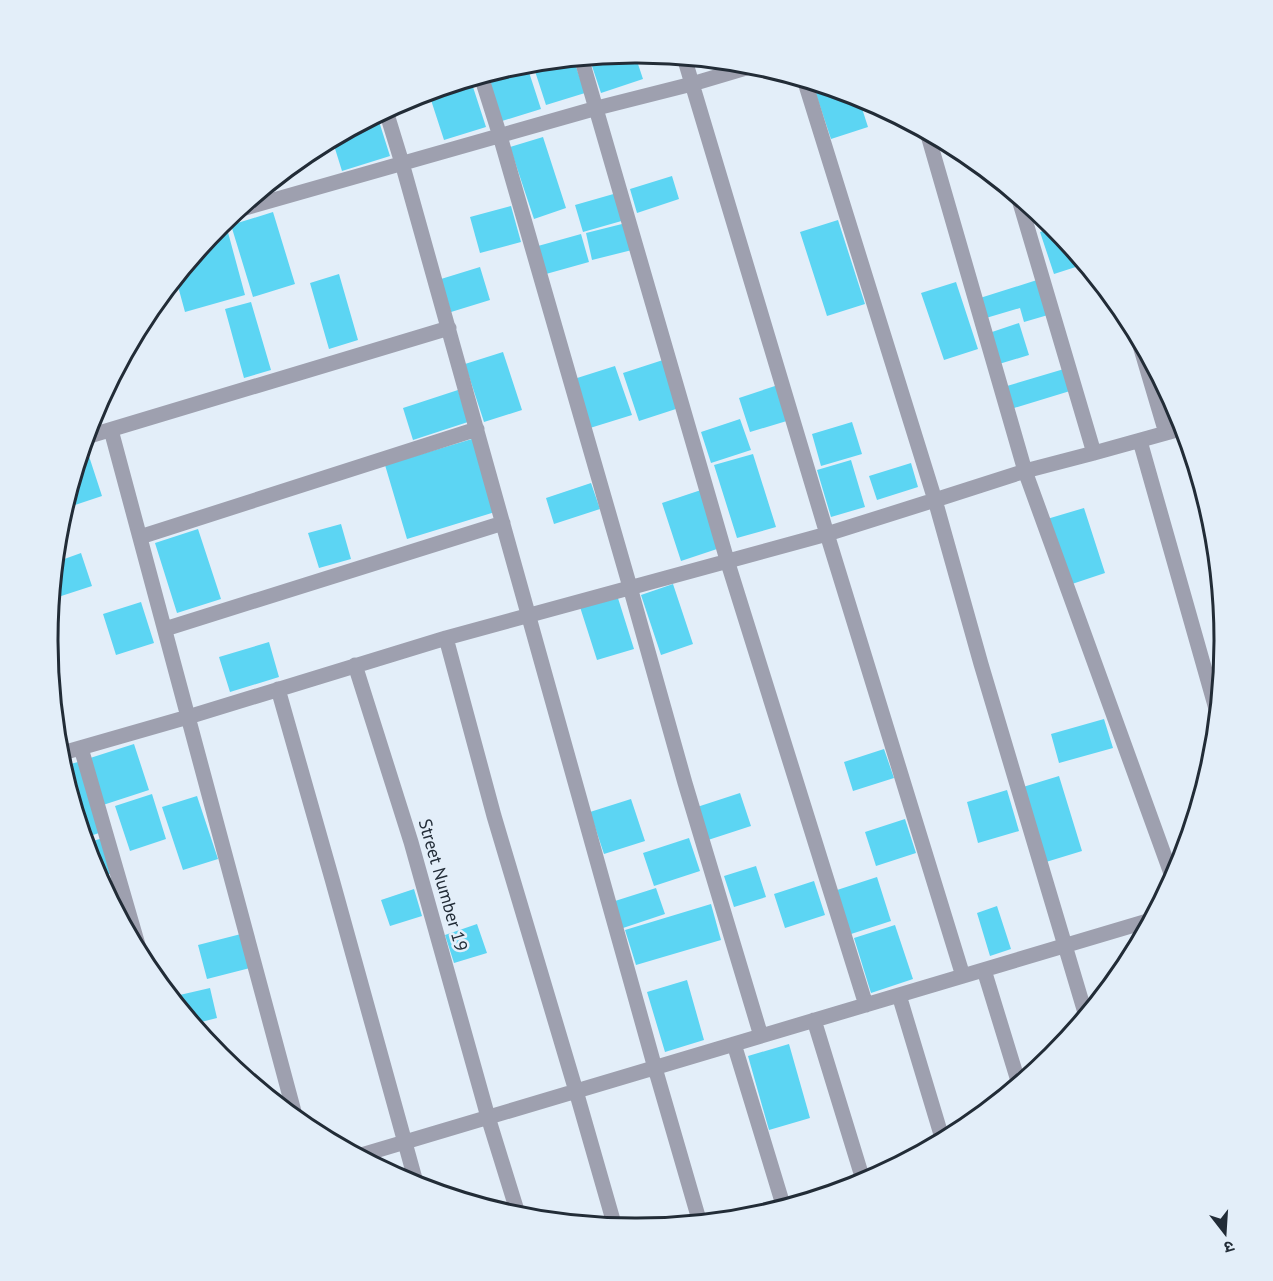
<svg xmlns="http://www.w3.org/2000/svg" width="1273" height="1281" font-family="'PT Sans','Noto Sans Devanagari',sans-serif">
<style>
.building{fill:#5cd5f3}
.lines{fill:none;stroke-linecap:round;stroke-linejoin:round}
.street{stroke:#9ea0af;stroke-width:15}
.labels{text-anchor:middle;stroke-width:5;stroke-linejoin:round;paint-order:stroke}
.street-label{font-size:18px;fill:#222c37;stroke:#e3eef9}
.rim{fill:none;stroke:#222c37;stroke-width:3}
</style>
<rect width="100%" height="100%" fill="#e3eef9"/>
<!-- building -->
<path class="building" d="M634,52L643,79L601,93L589,57Z
M573,58L585,93L546,105L532,62Z
M522,63H526L541,109L502,121L486,74Z
M812,82L858,96L868,127L831,139Z
M473,87L486,127L444,140L431,100Z
M377,115L390,156L342,171L332,139Z
M543,137L566,208L534,219L510,147Z
M672,176L679,199L637,213L630,189Z
M617,193L625,220L583,232L575,205Z
M511,206L521,242L480,253L470,217Z
M273,212L295,284L253,297L231,225Z
M838,220L865,304L827,316L800,232Z
M626,223L632,250L592,260L586,233Z
M226,225L245,295L185,312L176,279L218,227Z
M1055,227L1085,264L1054,274L1040,232Z
M581,234L589,262L546,274L538,246Z
M480,267L490,300L451,312L441,279Z
M339,274L358,340L329,349L310,283Z
M1037,280L1048,315L1024,322L1020,308L986,318L980,298Z
M956,282L978,349L944,360L921,293Z
M251,302L271,370L244,378L225,309Z
M1019,323L1029,355L999,364L989,333Z
M503,352L522,410L484,422L465,364Z
M663,360L679,408L639,421L623,373Z
M615,366L632,415L590,428L574,379Z
M1064,369L1070,391L1014,408L1007,386Z
M778,385L790,420L750,432L739,398Z
M458,390L468,422L413,440L403,408Z
M740,419L751,450L711,463L701,432Z
M852,422L862,454L821,466L812,434Z
M472,439L495,512L407,539L385,465Z
M86,447L102,496L66,508L65,505L83,448Z
M753,454L776,527L737,538L714,465Z
M851,460L865,507L831,517L817,470Z
M911,463L918,487L877,500L869,476Z
M591,483L600,509L554,524L546,498Z
M701,490L720,548L681,561L662,503Z
M1084,508L1105,573L1069,585L1047,519Z
M341,524L351,559L319,568L308,533Z
M198,529L221,599L177,613L155,543Z
M81,553L92,586L52,599L56,562Z
M673,584L693,644L661,655L641,595Z
M617,595L634,649L597,660L580,607Z
M141,602L154,643L116,655L103,614Z
M269,642L279,677L230,692L219,657Z
M1104,719L1113,748L1059,763L1051,734Z
M134,744L149,790L103,805L87,759Z
M884,749L894,778L853,791L844,762Z
M78,762L99,833L84,838L63,766Z
M1059,776L1082,851L1046,862L1023,787Z
M1007,790L1019,831L978,843L967,802Z
M740,793L751,826L705,841L694,808Z
M152,794L166,839L130,851L115,806Z
M197,796L218,859L183,870L162,807Z
M631,799L645,841L604,854L590,812Z
M905,819L916,853L876,866L865,832Z
M103,838L113,873L99,877L93,865L86,843Z
M689,838L700,871L654,886L643,853Z
M756,866L766,897L734,907L724,876Z
M877,877L891,921L848,935L834,891Z
M110,881L119,912L118,913L102,883Z
M814,881L825,915L785,928L774,894Z
M656,888L665,914L623,928L615,901Z
M414,889L422,916L390,926L381,900Z
M711,904L721,940L636,965L625,930Z
M997,906L1011,949L990,956L977,913Z
M477,924L487,953L454,963L445,935Z
M895,925L913,979L871,993L854,938Z
M241,934L250,968L207,979L198,945Z
M687,980L704,1040L665,1052L647,992Z
M210,988L217,1018L193,1024L171,997Z
M789,1044L810,1118L769,1130L748,1056Z"/>
<g class="lines">
<!-- street -->
<path class="street" d="M581,57L727,560L866,1005
M684,57L827,534L963,976
M481,76L500,136L630,587L685,783L761,1036
M804,79L935,500L981,664L1086,1016
M386,111L402,163L655,1068L700,1223
M927,132L1025,471L1173,879
M1018,196L1094,453
M238,210L597,108L692,84L756,65
M1136,332L1166,433
M111,430L296,1119
M86,437L449,328
M1140,441L1218,716
M140,537L477,429
M165,629L503,523
M446,638L494,816L576,1091L615,1227
M355,665L411,842L488,1117L519,1217
M278,689L332,879L417,1186
M81,748L141,955
M59,754L188,717L446,638L827,534L935,500L1025,471L1094,453L1184,428
M984,970L1019,1084
M899,995L943,1141
M814,1020L864,1183
M734,1044L784,1208
M358,1156L1151,920"/>
</g>
<g class="labels">
<!-- street labels -->
<g class="street-label">
<text transform="translate(443 885) rotate(74)" y="6">Street Number 19</text>
</g>
</g>
<!-- crop -->
<path d="M0 0H1273V1281H0ZM635 63H637A577 577 0 0 1 1214 640V641A577 577 0 0 1 637 1218H635A577 577 0 0 1 58 641V640A577 577 0 0 1 635 63Z" fill="#e3eef9" fill-rule="evenodd"/>
<path class="rim" d="M635 63H637A577 577 0 0 1 1214 640V641A577 577 0 0 1 637 1218H635A577 577 0 0 1 58 641V640A577 577 0 0 1 635 63Z"/>
<!-- north arrow -->
<g transform="translate(1225 1233) rotate(163)" stroke="#e3eef9" stroke-width="4.5" paint-order="stroke">
<path d="M0-4.5L10 22L0 15L-10 22Z" fill="#222c37"/>
<text y="-9" font-size="16" font-weight="bold" text-anchor="middle" fill="#222c37">उ</text>
</g>
</svg>
